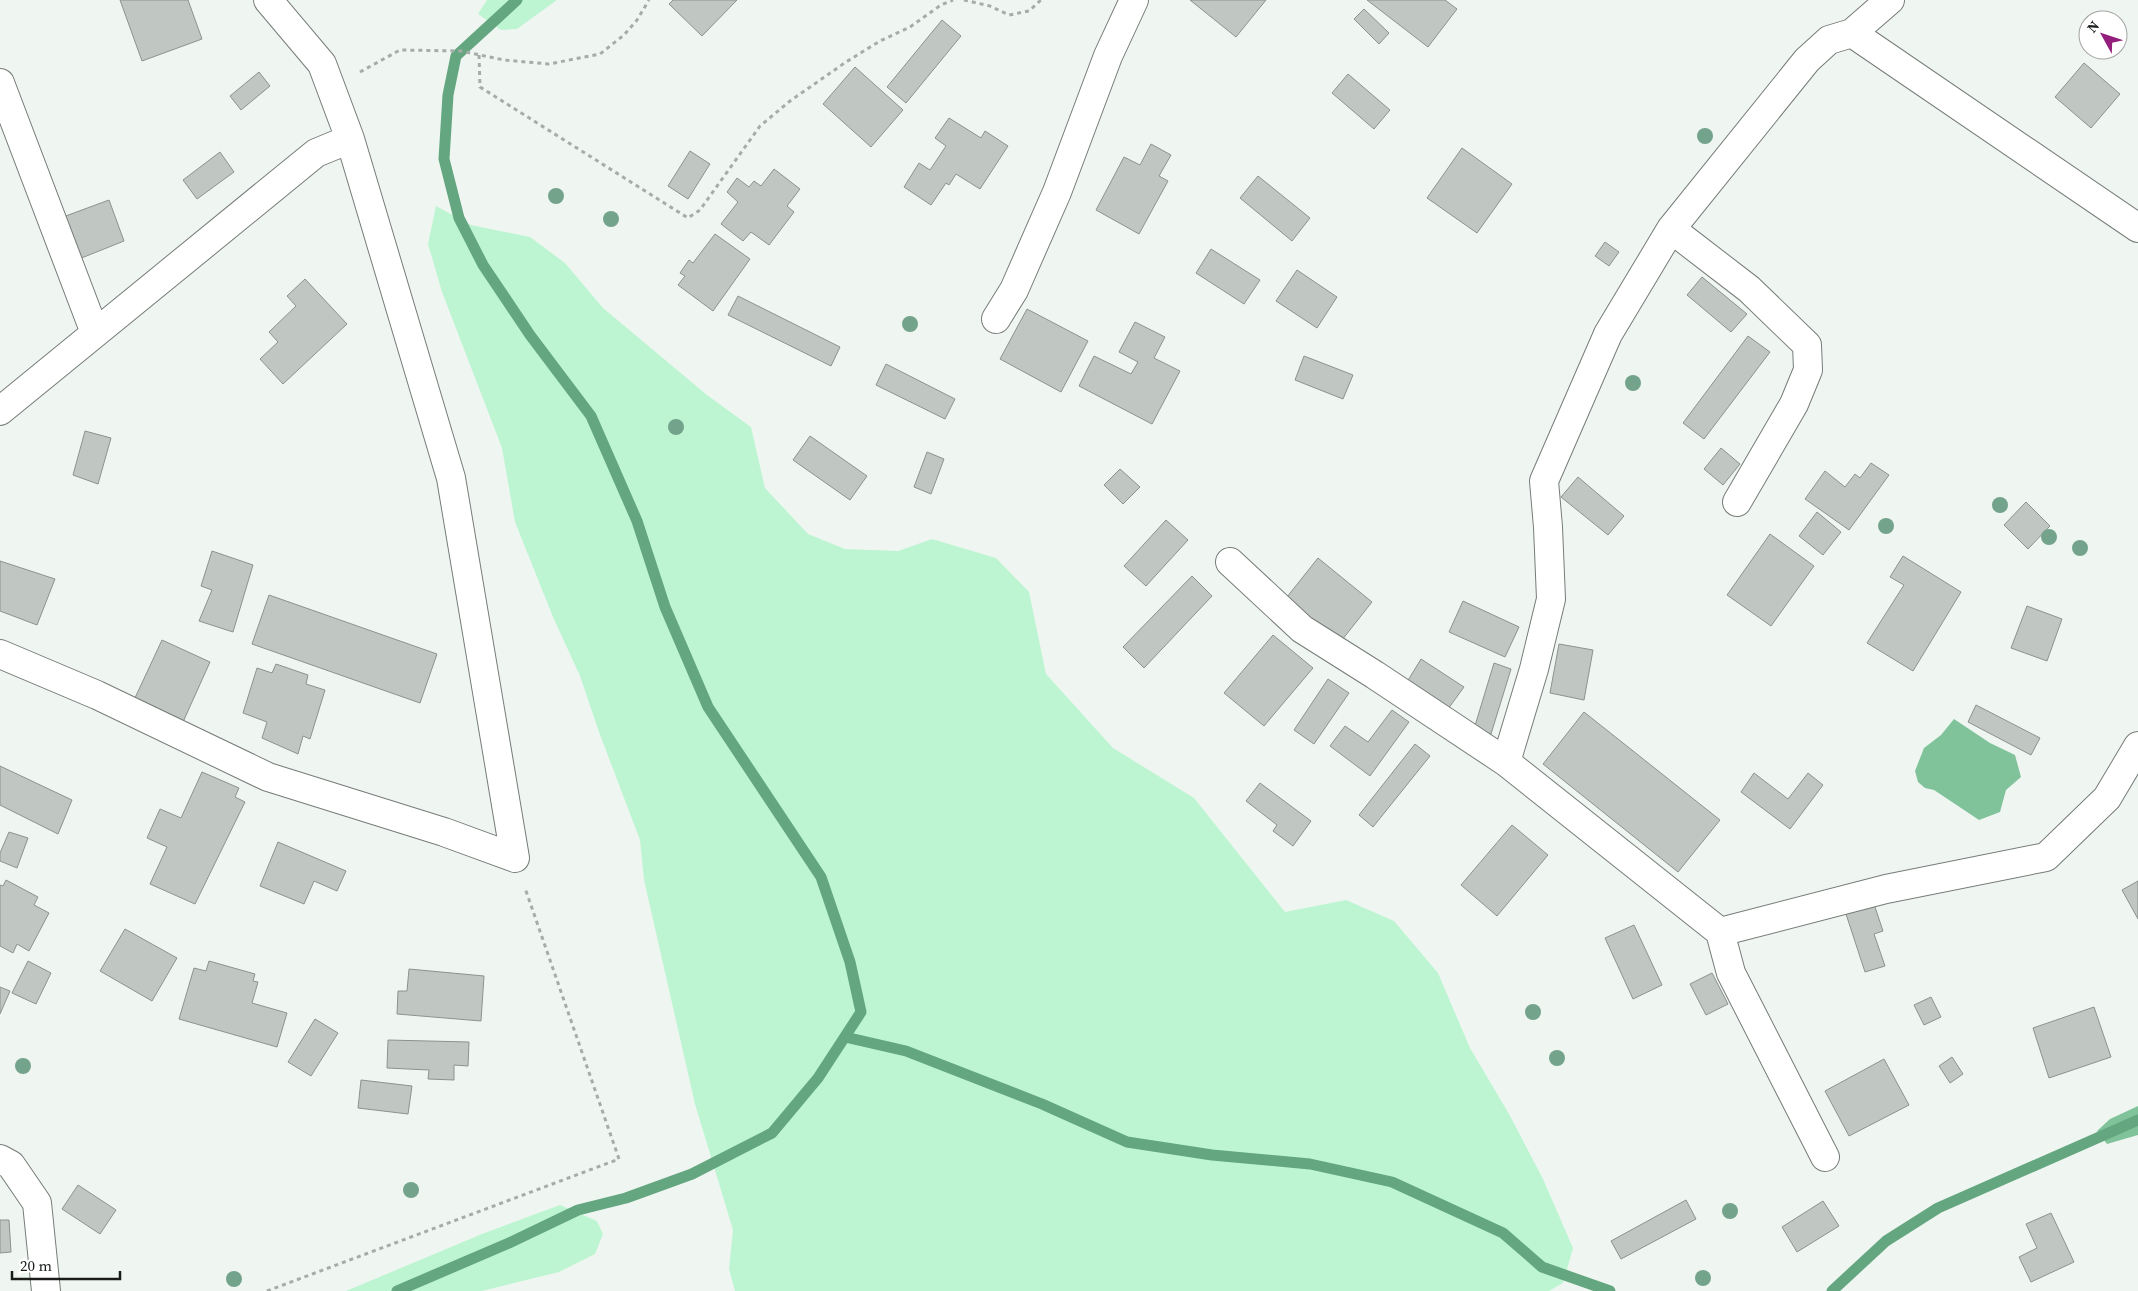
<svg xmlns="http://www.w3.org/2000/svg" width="2138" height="1291" font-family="'Source Serif 4',serif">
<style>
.green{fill:#bdf5d2}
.forest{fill:#80c39b}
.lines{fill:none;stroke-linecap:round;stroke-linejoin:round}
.stream{stroke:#63a67f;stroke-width:11}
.building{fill:#c0c7c2;stroke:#8c938e}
.minor-casing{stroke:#767c78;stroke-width:30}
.path{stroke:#a6aca8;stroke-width:3;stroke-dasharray:4 4;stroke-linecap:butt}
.minor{stroke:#fff;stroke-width:28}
.tree{fill:#74a38c}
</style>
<rect width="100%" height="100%" fill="#eff6f1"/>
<!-- green -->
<path class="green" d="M487,0H557L517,29L501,30L478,14Z
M436,206L471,225L530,237L565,263L603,308L707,395L751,427L765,488L808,534L845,549L898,551L932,539L996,558L1029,592L1046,674L1113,748L1194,798L1285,912L1346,900L1394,921L1438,973L1470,1048L1509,1114L1543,1179L1573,1248L1563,1283L1549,1291H735L729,1269L733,1230L695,1104L644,880L640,840L599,732L580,676L553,617L515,522L502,448L442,292L428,244Z
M560,1205L597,1221L603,1234L595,1254L559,1272L482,1291H346L482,1234Z"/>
<!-- forest -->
<path class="forest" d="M1954,719L1990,743L2015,755L2021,777L2006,790L2000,812L1979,820L1934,790L1925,788L1918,782L1915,771L1924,748L1941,735Z
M2138,1106V1135L2107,1144L2097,1131L2110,1119Z"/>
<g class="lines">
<!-- stream -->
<path class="stream" d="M845,1037L906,1051L1042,1104L1127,1142L1212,1155L1310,1164L1392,1182L1503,1233L1542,1267L1610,1291
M397,1291L509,1243L578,1210L626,1198L692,1174L772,1133L818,1078L861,1012L850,962L821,877L708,707L665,607L637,521L591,416L530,335L483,265L459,218L444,159L448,95L456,56L517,0
M1832,1291L1886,1241L1938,1208L2138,1120"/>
</g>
<!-- building -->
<path class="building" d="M120,0H188L202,39L142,61Z
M673,0H737L702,36L669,4Z
M1190,0H1266L1236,37Z
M1367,0H1445L1457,9L1428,47Z
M1364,9L1389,33L1379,44L1354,19Z
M942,20L961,36L906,103L887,87Z
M2084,63L2120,94L2091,128L2055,97Z
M855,67L903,110L871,147L823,104Z
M259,72L270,86L241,110L230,96Z
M1348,74L1390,110L1374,129L1332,93Z
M949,118L981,138L985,131L1008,146L980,189L956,174L949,185L946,183L931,205L904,187L919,163L930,170L946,146L935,138Z
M1151,144L1171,155L1159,176L1168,181L1139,234L1096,210L1124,157L1140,165Z
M1462,148L1512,184L1477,233L1427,198Z
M690,151L710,164L688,199L668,186Z
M220,152L234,172L197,199L183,180Z
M774,169L800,189L787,206L794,212L769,245L751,232L743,241L721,224L738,202L727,192L737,178L749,187L754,181L761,186Z
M1258,176L1310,218L1292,241L1240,198Z
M109,200L124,241L79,259L63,217Z
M715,234L750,259L713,311L678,285L685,276L680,273L689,260L693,263Z
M1605,242L1619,252L1609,266L1595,256Z
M1211,249L1260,280L1244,304L1196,273Z
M1297,270L1337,297L1317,328L1276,301Z
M1702,277L1747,314L1731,332L1687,295Z
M305,279L347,324L283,384L260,359L278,342L269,332L296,306L287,296Z
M738,296L840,347L831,366L728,315Z
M1027,309L1088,341L1061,392L1000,359Z
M1135,322L1165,337L1154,358L1180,371L1152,424L1079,386L1094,356L1131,374L1138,362L1119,352Z
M1748,336L1770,352L1704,439L1683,423Z
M1304,356L1353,375L1343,399L1295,380Z
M886,364L955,399L945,419L876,385Z
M85,431L111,438L98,484L73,475Z
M810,436L867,476L850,500L793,460Z
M1721,448L1740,464L1723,485L1704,469Z
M927,452L944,459L931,494L914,487Z
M1871,463L1889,475L1849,530L1805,499L1825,471L1845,487L1855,474L1860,478Z
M1120,469L1140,487L1123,504L1104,485Z
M1578,477L1624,516L1608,535L1561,497Z
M2026,502L2050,526L2028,549L2004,525Z
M1817,512L1841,532L1823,555L1799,536Z
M1166,520L1188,540L1146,586L1124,566Z
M1770,534L1814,566L1771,626L1727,595Z
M212,551L253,565L233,632L199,621L212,590L201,586Z
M1903,556L1961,592L1913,671L1867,643L1904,585L1890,577Z
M1318,558L1372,602L1338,645L1283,602Z
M0,561L55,579L37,625L0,611Z
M1192,576L1212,596L1144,668L1123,647Z
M269,595L437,654L420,703L252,644Z
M1463,601L1519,627L1505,657L1449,632Z
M2027,606L2062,619L2047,661L2011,648Z
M1273,635L1313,668L1264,726L1224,693Z
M162,640L210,662L183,722L134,700Z
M1559,644L1593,650L1584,700L1550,693Z
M1421,659L1464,687L1448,709L1407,682Z
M1494,663L1511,669L1491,734L1474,729Z
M276,664L308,675L306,684L325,690L310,739L303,736L298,754L262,738L267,722L243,713L257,668L272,673Z
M1328,679L1349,693L1314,744L1294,730Z
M1976,705L2040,738L2031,755L1968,722Z
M1392,710L1409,722L1370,776L1330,746L1345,726L1368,742Z
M1584,712L1720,820L1678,872L1543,764Z
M1415,744L1430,756L1373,827L1359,815Z
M0,766L72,800L58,834L0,805Z
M202,772L239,788L235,797L245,802L195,904L150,884L167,847L147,838L160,809L181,818Z
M1754,773L1788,799L1808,773L1823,785L1790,829L1741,792Z
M1260,783L1311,821L1293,846L1273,831L1277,825L1246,801Z
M1512,825L1548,855L1497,916L1461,885Z
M9,832L28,838L17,868L0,861V853Z
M278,842L346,871L337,891L314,881L304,904L260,886Z
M6,880L38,897L34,905L49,913L29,951L17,944L13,953L0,946V885L3,886Z
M2138,881V919L2122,890Z
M1874,904L1883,931L1874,934L1885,966L1865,972L1846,914Z
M1634,925L1662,985L1633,999L1605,938Z
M125,929L177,958L152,1001L100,971Z
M28,961L51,973L36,1004L12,993Z
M209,961L255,974L253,981L258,982L252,1003L287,1013L277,1047L179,1019L194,968L206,971Z
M409,969L484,976L481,1021L397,1014L398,991H407Z
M1712,973L1728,1004L1706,1015L1690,984Z
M0,987L10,991L0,1014Z
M1931,997L1941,1017L1924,1025L1914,1005Z
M2094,1007L2111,1057L2049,1078L2033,1028Z
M315,1019L338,1033L311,1076L288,1062Z
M388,1040L469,1042L468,1066L454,1065V1080L428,1079L429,1070L387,1068Z
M1952,1057L1963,1074L1950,1083L1939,1066Z
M1884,1059L1909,1105L1849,1136L1825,1091Z
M361,1080L412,1086L408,1114L358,1108Z
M78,1185L116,1210L100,1234L62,1209Z
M1686,1200L1696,1219L1621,1259L1611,1241Z
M1823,1201L1839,1226L1797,1252L1782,1227Z
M2051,1213L2074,1262L2031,1282L2019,1257L2037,1248L2026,1224Z
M0,1220H9L11,1252L0,1253Z"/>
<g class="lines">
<defs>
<path id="minor" d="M1852,33L2138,228
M0,83L95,333
M1671,229L1749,289L1807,345L1808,370L1794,404L1737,502
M996,319L1014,290L1057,192L1108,56L1134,0
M0,411L316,153L350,139
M1230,562L1302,629L1375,675L1506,762L1720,932L1731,973L1825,1157
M0,654L97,695L268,777L444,832L515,858L451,478L350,139L322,64L268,0
M1506,762L1534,669L1551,599L1548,527L1544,481L1608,334L1671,229L1807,60L1829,40L1852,33L1890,0
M1720,932L1886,889L2046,857L2107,798L2138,746
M0,1159L11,1165L37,1203L46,1291"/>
</defs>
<!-- minor casing -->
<use href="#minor" class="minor-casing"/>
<!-- path -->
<path class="path" d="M964,0L990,6L1009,15L1029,11L1041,0
M479,55L480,87L688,218L700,210L760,126L790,101L846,62L880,41L910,27L941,5L953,0
M360,72L400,50L461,51L504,60L549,64L600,54L624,35L637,20L649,0
M267,1291L619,1159L525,888"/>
<!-- minor -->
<use href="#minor" class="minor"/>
</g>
<!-- trees -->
<g class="tree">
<circle cx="1705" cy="136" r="8"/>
<circle cx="556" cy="196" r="8"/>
<circle cx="611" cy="219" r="8"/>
<circle cx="910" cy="324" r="8"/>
<circle cx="1633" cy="383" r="8"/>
<circle cx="676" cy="427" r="8"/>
<circle cx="2000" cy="505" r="8"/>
<circle cx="1886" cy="526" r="8"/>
<circle cx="2049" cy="537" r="8"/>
<circle cx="2080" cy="548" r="8"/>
<circle cx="1533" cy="1012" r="8"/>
<circle cx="1557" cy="1058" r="8"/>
<circle cx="23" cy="1066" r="8"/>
<circle cx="411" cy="1190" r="8"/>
<circle cx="1730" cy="1211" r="8"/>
<circle cx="1703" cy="1278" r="8"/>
<circle cx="234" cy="1279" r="8"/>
</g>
<!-- north arrow -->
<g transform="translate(2103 35) rotate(310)"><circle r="24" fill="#ffffff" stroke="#a3a4a3"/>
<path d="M0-4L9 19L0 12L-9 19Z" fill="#931e7c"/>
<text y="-8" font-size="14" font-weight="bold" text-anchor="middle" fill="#191c1a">N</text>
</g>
<!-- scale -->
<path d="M12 1271v8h108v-8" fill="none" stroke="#191c1a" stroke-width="2.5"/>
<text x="20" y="1271" font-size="15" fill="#191c1a" stroke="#ffffff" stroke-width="4" paint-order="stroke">20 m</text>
</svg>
